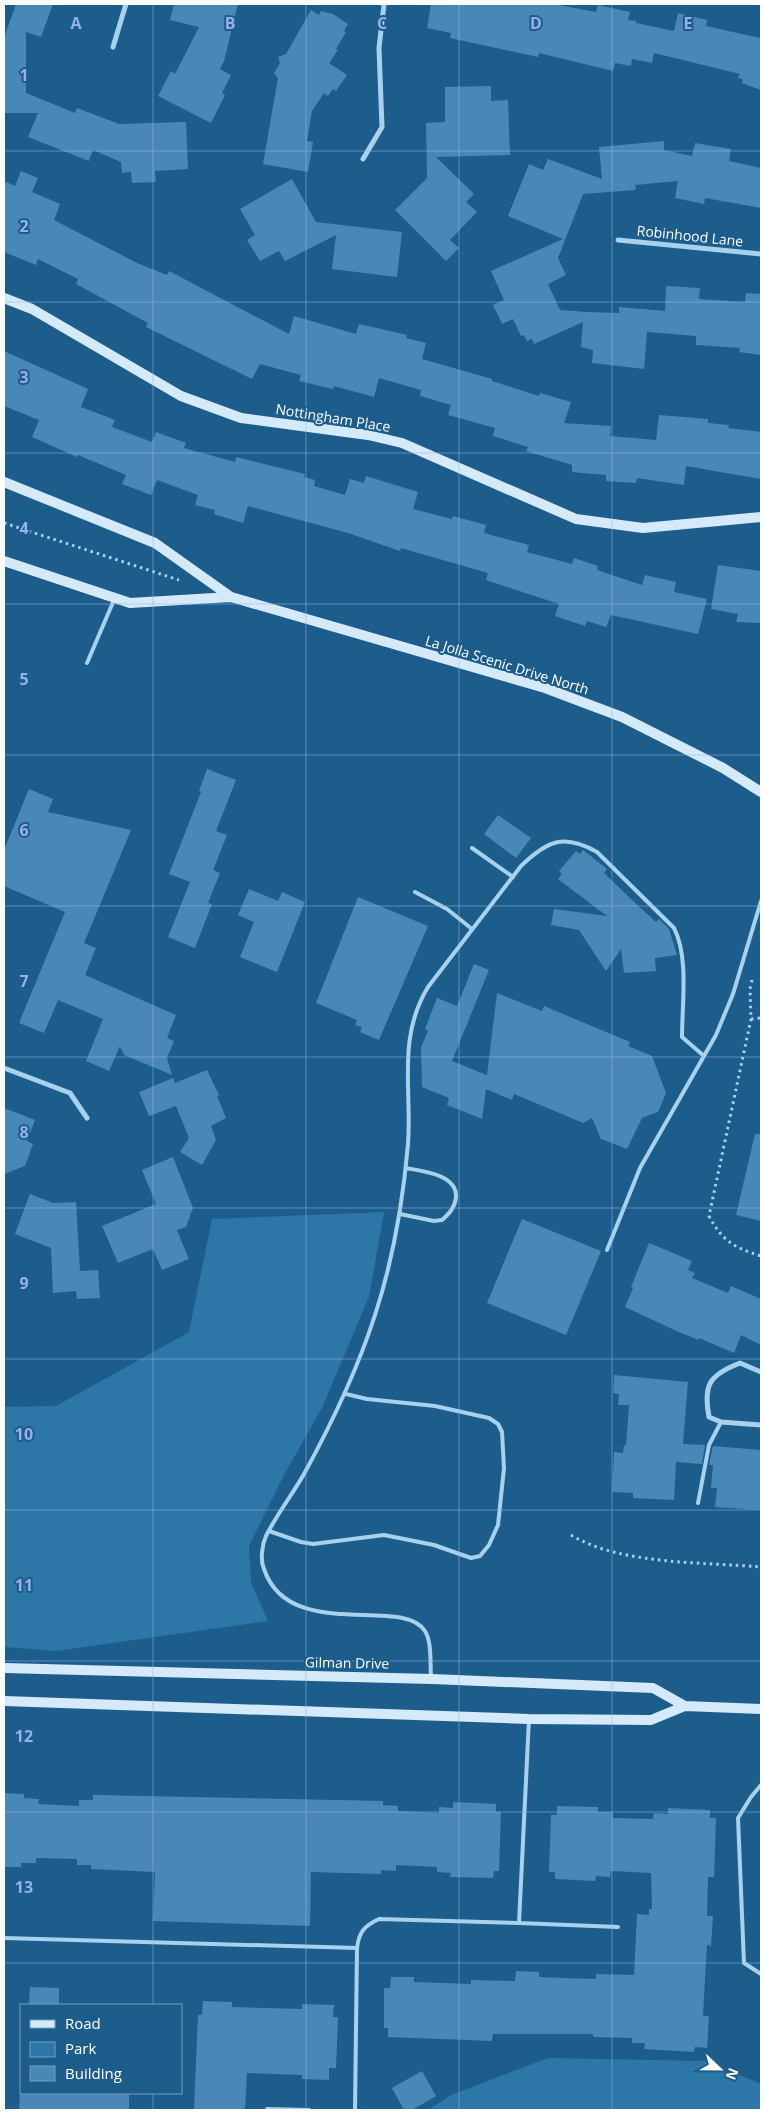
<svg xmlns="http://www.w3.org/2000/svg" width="765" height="2114" font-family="'Open Sans',sans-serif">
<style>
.green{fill:#2c76a8}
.building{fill:#4988b6}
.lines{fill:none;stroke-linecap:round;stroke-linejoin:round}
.path{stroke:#a8d1ed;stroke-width:3;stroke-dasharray:2.5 4;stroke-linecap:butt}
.lane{stroke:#a8d1ed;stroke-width:4}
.street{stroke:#a8d1ed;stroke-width:5}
.secondary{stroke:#d5eaf9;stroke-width:10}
.grid{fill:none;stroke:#99afed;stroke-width:1;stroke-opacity:0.55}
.labels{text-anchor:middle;stroke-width:4;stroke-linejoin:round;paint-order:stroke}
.street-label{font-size:14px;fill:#fff;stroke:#1c5d8c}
.grid-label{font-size:16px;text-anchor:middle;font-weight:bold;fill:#99afed;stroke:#1c5d8c;stroke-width:4;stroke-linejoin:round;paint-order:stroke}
</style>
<rect width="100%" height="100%" fill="#1c5d8c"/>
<!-- green -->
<path class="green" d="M384,1212L369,1297L322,1408L284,1475L249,1546L251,1582L268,1621L56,1651L4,1647V1407L56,1406L189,1332L212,1219Z
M548,2058L708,2061L761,2084V2110H428L451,2095Z"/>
<!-- building -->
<path class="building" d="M16,4H53L41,37L26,32V93L75,113L77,108L119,124L186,122L188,169L155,171L156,182L132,183L131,172L122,173L121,162L93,150L89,161L28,137L38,113H4V38Z
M174,4H238L224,61L220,69L231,75L222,93L225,95L211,123L158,96L171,71L175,74L199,27L170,20Z
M431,4H553L596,12L598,5L630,12L628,20L636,21V23L674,31L678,13L707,20L706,26L760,38L761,37V90L742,83L743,79L738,78L740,74L654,53L652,63L632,59L631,66L615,63L613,71L539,53L538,57L450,38L451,33L427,28Z
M311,10L319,15L321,11L333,14L348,24L344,31L346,32L336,49L338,50L329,63L347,75L336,91L333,89L328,96L324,93L312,111L307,141L313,142L308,172L263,164L278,78L274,73L280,63L278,57L286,54Z
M491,86V101L508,100L510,155L436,157L474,194L466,202L477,212L450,240L459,248L446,261L395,210L427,178L426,123L445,122V87Z
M664,141V150L692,156L695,143L731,149L729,161L761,168V208L705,198L704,204L675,198L678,181L635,185L636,190L583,194L558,258L566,275L548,284L560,310L587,312L619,313V307L665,311L666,286L700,288L699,299L745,302L746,293L761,294V355L739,352L740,348L696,345V336L647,332L644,369L627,367L592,363L593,350L581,347L583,322L534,344L532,339L527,341L524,335L521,336L513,319L502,324L493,305L504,300L491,271L563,239L508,216L529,164L543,170L548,159L602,179L599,147Z
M21,171L38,178L32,192L60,204L54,220L137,263L167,275L169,271L289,334L294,316L356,334L359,324L407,335L406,338L426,343L422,359L492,379V381L539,396L540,393L571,402L564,423L611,426L610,436L656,440L659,415L708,419V423L729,425L728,428L761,432V479L686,466L684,485L637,478L636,483L606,481V475L572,472V465L526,451L528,447L493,436L495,428L448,415L451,405L420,396L421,390L379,378L374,397L334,386L333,389L299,381L301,375L260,364L252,379L146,327L148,323L76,284L78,279L38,259L36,265L4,252V181L15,186Z
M292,179L316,222L402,232L397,277L332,269L336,235L285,261L279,251L260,261L247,240L255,235L240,209Z
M4,351L88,389L81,407L115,420L112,427L152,442L156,432L186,443L184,448L235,462L236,457L305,474L304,477L315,480L314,486L345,495L350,479L364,483L366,476L418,492L413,509L452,519L453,516L486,525L484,533L529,545L527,552L572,564L574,558L598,566L597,570L642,585L645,575L676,582L674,592L707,599L698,634L611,615L606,627L587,621L585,626L555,616L559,604L486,580L488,573L401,548L400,551L348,533L248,506L243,523L214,514L215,510L195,505L198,495L157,480L151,495L122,484L126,475L78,455L77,457L32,437L39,420L4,406Z
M718,565L761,571V623L736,622L738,614L711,609Z
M207,769L236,780L216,831L227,835L213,870L220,873L208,903L212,904L195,948L168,937L190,882L169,874L201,792L199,791Z
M29,789L53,799L48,812L131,830L84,943L96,948L85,975L176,1015L167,1038L174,1041L167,1058L172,1075L124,1055L120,1046L109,1071L86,1061L103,1019L58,1000L44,1033L19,1023L65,912L4,886V850Z
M498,815L531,838L516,858L484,834Z
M583,850L607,869L604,873L632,900L656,922L659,919L669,929L677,955L655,958L656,971L624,973L621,949L606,971L579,930L551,925L554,909L607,916L558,879L562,874L559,871L576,851L580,854Z
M249,889L278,901L282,892L305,902L277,972L240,957L254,922L238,915Z
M358,897L428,926L379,1040L360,1032L362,1027L355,1025L357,1020L316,1003Z
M474,964L489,970L452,1061L487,1075L497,993L542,1011L544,1006L630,1042L628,1046L652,1056L666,1093L658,1112L642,1118L627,1149L601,1139L592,1118L583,1123L514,1094L512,1100L486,1089L482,1119L447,1105L449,1098L422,1087L421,1047L428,1031L425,1029L437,998L457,1006Z
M207,1070L219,1095L217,1096L226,1118L211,1126L216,1140L202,1165L180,1152L189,1138L176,1106L149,1116L139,1092L173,1078L175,1083Z
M4,1108L35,1120L27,1141L33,1144L25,1166L4,1174Z
M755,1134H761V1221L736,1215Z
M173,1157L193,1208L186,1227L177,1230L189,1259L162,1270L153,1249L118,1263L102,1226L156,1204L142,1170Z
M30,1194L53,1203L76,1202L80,1271L98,1270L100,1298L77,1299L76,1291L53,1293L51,1248L15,1234Z
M522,1219L601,1251L566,1335L487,1303Z
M649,1243L692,1261L688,1270L695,1273L692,1278L728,1293L731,1286L761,1299V1345L741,1335L734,1353L699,1338V1340L681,1333L625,1307L633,1288L631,1287Z
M614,1375L688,1382L683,1444L705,1445L702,1464L676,1462L674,1500L633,1498V1493L612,1492L614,1452L623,1453L624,1445H626L629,1405H618L619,1394L613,1393Z
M713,1446L761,1450V1510L715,1507L717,1488H711L713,1465H709Z
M4,1793L24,1794V1798L39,1799L38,1804L79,1806V1800H93V1795L383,1801V1805L398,1806V1811L439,1813V1807L453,1808V1802L496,1804V1812H501L499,1871H494L493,1878L450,1877L451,1873L437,1872V1867L396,1865V1871L381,1870V1874L311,1872L310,1926L153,1921L155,1872L91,1869V1865H77V1859L36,1858V1863H21V1867H4Z
M557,1806L598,1807V1812H613V1818L653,1819L654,1813L668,1814V1808L710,1810V1818H716L714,1877H708L707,1916H713L711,1946L707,1945L705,1979L703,2016H709L707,2048L695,2047L694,2052L644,2049L645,2043H632V2038L593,2037V2034H493L492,2041L388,2037V2028H384V1988H390L391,1977H414V1982L471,1984V1980L515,1981L516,1971L539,1972V1977L563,1978L596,1979V1974L634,1975L637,1914L649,1915V1909H652L651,1873L611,1871L610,1877L596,1876L595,1881L555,1879V1872H549L551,1815H557Z
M30,1987L59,1988V2005H29Z
M203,2001L232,2002V2007L265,2008L302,2009V2004L334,2005L333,2017H338L336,2068H329V2080L302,2079V2075L247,2073L245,2110H194L198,2015H202Z
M422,2071L436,2096L412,2110H404L392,2088Z
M20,2093H129V2110H19Z"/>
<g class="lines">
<!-- path -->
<path class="path" d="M4,523L179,580
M752,980L750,989L751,1019L709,1216C722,1241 735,1248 761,1256
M751,1019L761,1018
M571,1535C620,1565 704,1562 761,1567"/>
<!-- lane -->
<path class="lane" d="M87,663L114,600
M472,848L513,877
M415,892L447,909L472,929
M400,1214L434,1221L442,1220C450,1213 455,1207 456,1197C457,1174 421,1171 406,1168
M607,1250L640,1168L716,1035L733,994L761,901
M698,1503L709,1445L721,1422
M269,1531L301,1542L313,1544L384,1535L434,1545L471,1558L480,1556L489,1545L498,1525L504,1468L502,1432L498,1424L489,1418L435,1406L367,1399L346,1394
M431,1677C430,1664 432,1642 425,1631C403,1595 289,1643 264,1569C260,1560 262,1545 266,1536C277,1514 292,1495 304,1474C332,1423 357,1371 375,1315C393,1260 403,1202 408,1144C412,1088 397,1038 428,987L521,866C547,841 563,833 597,852L674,928C689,957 682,1004 682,1037L704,1056
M761,1785L751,1797L738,1818L744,1963L761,1974
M519,1923L618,1927
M4,1938L357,1948C359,1932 364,1926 379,1919L519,1923L529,1719
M267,2109L309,2110
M355,2110L357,1948"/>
<!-- street -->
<path class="street" d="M113,47L126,4
M363,159L382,127L379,48L384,4
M618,240L761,254
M4,1068L70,1093L87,1118
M761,1372L740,1363C709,1375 703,1385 709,1417L721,1422L761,1425"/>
<!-- secondary -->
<path class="secondary" d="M4,298L32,309L181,396L241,418L368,435L402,443L576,519L643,528L761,517
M4,482L155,543L231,597
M4,561L130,603L231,597L545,688L622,717L723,768L761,792
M4,1668L432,1679L653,1688L685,1706L761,1709
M4,1701L529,1719L651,1720L685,1706"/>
</g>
<!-- grid -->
<path class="grid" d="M153,4V2005M306,4V2110M459,4V2110M612,4V2110M4,151H761M4,302H761M4,453H761M4,604H761M4,755H761M4,906H761M4,1057H761M4,1208H761M4,1359H761M4,1510H761M4,1661H761M4,1812H761M4,1963H761M153,2093V2110"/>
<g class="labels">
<!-- street labels -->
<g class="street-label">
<text transform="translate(690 236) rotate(6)" y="5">Robinhood Lane</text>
<text transform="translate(333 418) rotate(9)" y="5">Nottingham Place</text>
<text transform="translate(507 665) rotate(17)" y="5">La Jolla Scenic Drive North</text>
<text transform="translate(347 1663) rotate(1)" y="5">Gilman Drive</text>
</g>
</g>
<g class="grid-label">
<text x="76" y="29">A</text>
<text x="230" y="29">B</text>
<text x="382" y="29">C</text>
<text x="536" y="29">D</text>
<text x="688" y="29">E</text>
<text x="24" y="81">1</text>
<text x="24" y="232">2</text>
<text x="24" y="383">3</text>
<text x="24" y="534">4</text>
<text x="24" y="685">5</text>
<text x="24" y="836">6</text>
<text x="24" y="987">7</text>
<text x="24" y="1138">8</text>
<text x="24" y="1289">9</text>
<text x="24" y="1440">10</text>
<text x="24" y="1591">11</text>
<text x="24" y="1742">12</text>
<text x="24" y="1893">13</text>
</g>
<!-- border -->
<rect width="765" height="2114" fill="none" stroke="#ffffff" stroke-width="10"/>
<!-- legend -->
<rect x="20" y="2004" width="162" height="90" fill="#1c5d8c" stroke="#779eba"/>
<rect x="30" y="2020" width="25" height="8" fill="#d5eaf9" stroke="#779eba"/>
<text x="65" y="2029" font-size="15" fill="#ffffff">Road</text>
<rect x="30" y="2042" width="25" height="15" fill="#2c76a8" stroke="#779eba"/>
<text x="65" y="2054" font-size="15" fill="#ffffff">Park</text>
<rect x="30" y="2066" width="25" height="15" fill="#4988b6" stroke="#779eba"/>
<text x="65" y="2079" font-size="15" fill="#ffffff">Building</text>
<!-- north arrow -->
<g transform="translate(720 2069) rotate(112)" stroke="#1c5d8c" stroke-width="4" paint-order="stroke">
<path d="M0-4L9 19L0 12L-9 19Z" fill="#ffffff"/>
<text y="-8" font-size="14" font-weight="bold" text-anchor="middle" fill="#ffffff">N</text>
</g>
</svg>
